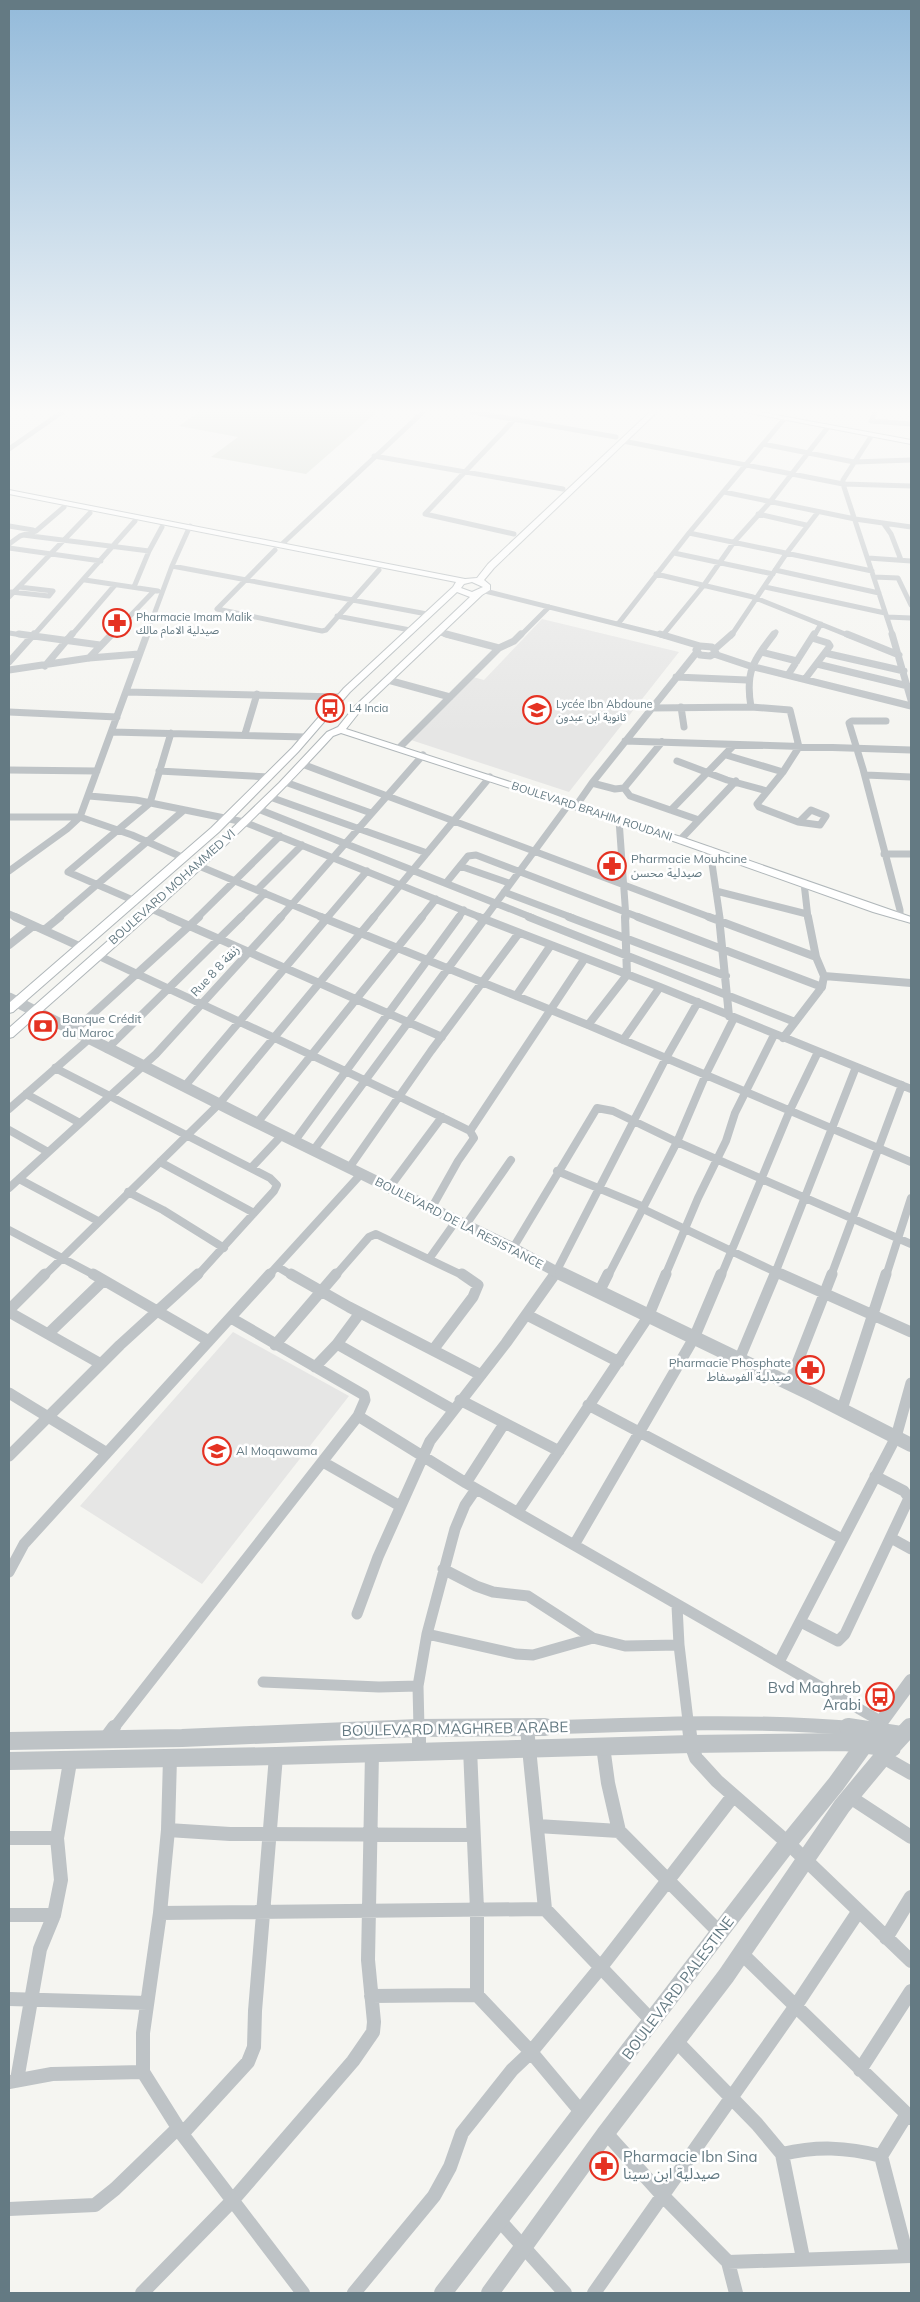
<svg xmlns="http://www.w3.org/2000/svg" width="920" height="2302" font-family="Mulish,'Noto Sans Arabic',sans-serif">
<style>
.built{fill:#e6e6e5}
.green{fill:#d5dad0}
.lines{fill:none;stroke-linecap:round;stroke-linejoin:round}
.secondary-casing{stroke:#b0b7ba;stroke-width:2}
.minor-far4{stroke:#bec3c6;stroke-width:5}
.minor-far3{stroke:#bec3c6;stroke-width:7}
.minor-far2{stroke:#bec3c6;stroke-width:8}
.minor-far1{stroke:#bec3c6;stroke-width:11}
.minor{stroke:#bec3c6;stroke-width:14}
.tertiary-far2{stroke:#bec3c6;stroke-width:11}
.tertiary-far1{stroke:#bec3c6;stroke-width:14}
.tertiary{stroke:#bec3c6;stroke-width:18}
.secondary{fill:#fff;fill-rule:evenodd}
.labels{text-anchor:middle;stroke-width:5;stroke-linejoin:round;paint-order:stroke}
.far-poi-label{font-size:11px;fill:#647a83;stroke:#fff;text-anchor:start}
.far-street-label{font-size:11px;fill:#647a83;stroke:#fff}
.poi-label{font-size:12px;fill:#647a83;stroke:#fff;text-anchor:start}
.street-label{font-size:12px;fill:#647a83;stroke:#fff}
.near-poi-label{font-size:15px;fill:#647a83;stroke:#fff;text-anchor:end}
.near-street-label{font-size:15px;fill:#647a83;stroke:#fff}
</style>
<rect width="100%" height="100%" fill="#f5f5f1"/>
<!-- built -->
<path class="built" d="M542,619L679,652L569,792L411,740L473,677L484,680Z
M233,1332L349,1396L202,1584L80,1506Z"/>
<!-- green -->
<path class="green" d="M199,412H377L306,474L211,457L238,437L179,426Z"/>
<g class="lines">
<defs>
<path id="secondary" d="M650,412H657L494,568L484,580L490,585V590L482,595L361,710L346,729L684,838L911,917V923L873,912L676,842L341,733L333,736C235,844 123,939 13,1037L9,1038V1028L195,864L279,783L327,732L338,727L355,706L470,597L457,592L350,692L298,752L219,832L13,1012L9,1013V1003L211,828L292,748L344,688L453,587L456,582L9,494V490L465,579L477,578L488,564ZM472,582L483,587L472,592L461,588L464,584Z
M745,412H759L911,440V444Z"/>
</defs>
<!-- secondary casing -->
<use href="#secondary" class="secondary-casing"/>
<!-- minor-far4 -->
<path class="minor-far4" d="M472,412L616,437
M875,412L871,421L911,424
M872,435L843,480V484L911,486
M623,441L843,484L893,636
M763,444L854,462L911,460
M9,449L62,412
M374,456L563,489
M724,492L855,519L911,527
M758,514L806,525
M884,524L891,534L901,560
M9,526L33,530
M689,533L872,571
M514,534L425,514L515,419
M23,535L149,551
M9,544L20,536L36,531L64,507
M281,545L423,412
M9,548L101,561
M275,550L217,609L322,631L326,630L379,570
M674,553L773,574
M868,558L911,561
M172,566L427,614
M775,570L879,593
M656,574L753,597L850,636
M874,577L898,578L911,605
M85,580L158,591
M134,587L149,551L162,527
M765,587L885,613
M485,591L665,636
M11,592L49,596L53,591L19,587
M9,597L90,513
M337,616L410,630
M887,617L911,618
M618,624L689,533L784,419
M437,632L451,636
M9,633L29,636
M663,635L704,585L734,542L770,502L828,427
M33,636L135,521
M71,636L115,585
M111,636L154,591
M146,636L172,566L190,526
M520,636L549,607
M731,636L786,554L818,512
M773,636L776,632
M814,636L821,624"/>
<!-- minor-far3 -->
<path class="minor-far3" d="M19,634L100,645
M446,634L499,648
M660,634L700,646
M774,634C753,661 745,672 751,707L790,710L799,747L783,772L757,804L759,807L798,822L820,825L826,816L811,810L800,821
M847,634L899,655
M892,634L911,700
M700,646L712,647L716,653L710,656L700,655L696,650Z
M715,649L732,634
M761,652L797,661
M825,653L904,671
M714,654L750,666L911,706
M89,658L112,634
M9,662L34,634
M817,664L908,686
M45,666L72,634
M9,670L89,658L139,654
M788,675L814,634
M676,677L747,680
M805,679L830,646L828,643L812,638
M388,680L450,697
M126,692L339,697
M681,707L684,727
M651,708L751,707
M9,712L117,717
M886,721H852L849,723L863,769L900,910V917
M112,732L306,737
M245,734L257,694
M625,741L911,750
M400,747L499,648L514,641L521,634
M726,755L783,772
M677,761L727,780L767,791
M302,764L712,918
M9,770L97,771
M159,771L269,777
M866,775L911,777
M285,782L371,813
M592,783L615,789L624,788L662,742
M624,788L630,796L699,820
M89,796L136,800L244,822L482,918
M270,797L427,853
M576,806L592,783L697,652
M258,809L533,918
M671,810L734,745
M9,817H80L132,835L184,858
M619,820L626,918
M680,840L736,781
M710,850L720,918
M884,854H911
M199,866L324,918
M460,866L509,883
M9,871L67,829L80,817L147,634
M446,883L468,856L476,855L641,918
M804,883L808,918
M257,890L302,845
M716,891L807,914
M504,892L573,918
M135,901L68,872L150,803L171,733
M149,908L172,918
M9,914L18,918
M58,918L184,810
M197,918L280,836
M240,918L265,893
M280,918L423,755
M327,918L367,871
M373,918L490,777
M421,918L436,899
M458,918L464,910
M485,918L569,804"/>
<!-- minor-far2 -->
<path class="minor-far2" d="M15,917L81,947
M169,917L442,1037
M321,917L588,1025L911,1162
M479,917L660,987L911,1089
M529,917L795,1022
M569,917L726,976
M638,917L822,987
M709,917L816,957
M719,917L729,1016
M44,930L60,917
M9,945L33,926
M97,955C221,1014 347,1070 470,1131L474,1138L458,1161L431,1209
M824,976L911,983
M516,996L551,945
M588,1025L627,975L625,917
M74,1031L199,917
M783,1038L822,987L824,976L816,957L808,917
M623,1040L660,987
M107,1049L241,917
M55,1068L270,1178L277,1185L274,1191L197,1276
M184,1087L328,917
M26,1094L80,1123
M9,1109L89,1039
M257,1123L422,917
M9,1130L48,1152
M470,1131L585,958
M294,1142L459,917
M313,1151L486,917
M160,1162L254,1213
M251,1168L282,1135
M349,1168L431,1051L519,933
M557,1171L644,1207
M19,1179L98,1221
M9,1188L156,1054L281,917
M389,1188L442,1117
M128,1192L163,1210L224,1248
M643,1209L784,1276
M465,1226L511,1160
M9,1230L96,1276
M513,1248L597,1108L613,1111L677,1142L911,1244
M429,1259L456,1221
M278,1267L293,1276
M44,1276L219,1104L374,917
M268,1276L361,1174
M335,1276L369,1237L376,1234L464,1276
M554,1276L666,1058L698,1002
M608,1276L677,1142L706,1074L734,1018
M665,1276L698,1198L726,1141L735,1113L774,1035
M721,1276L790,1110L818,1052
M774,1276L856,1067
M831,1276L902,1085
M886,1276L911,1198"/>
<!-- minor-far1 -->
<path class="minor-far1" d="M93,1274L209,1341
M291,1274L349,1307L481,1375
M781,1274L911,1332
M599,1292L608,1274
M9,1310L45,1274
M9,1312L101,1364
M527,1315L619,1362
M231,1318L364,1395L365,1400L358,1416
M49,1333L103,1281
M337,1344L452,1409
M275,1345L336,1274
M433,1350L473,1297L478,1285L462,1274
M739,1360L775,1274
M315,1367L337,1344L360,1313
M789,1384L832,1274
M9,1393L107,1453
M460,1400L559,1451
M588,1405L842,1539
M842,1409L886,1274
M9,1456L120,1345L198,1274
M323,1462L400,1506
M466,1483L504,1424
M518,1512L648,1317L666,1274
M891,1538L911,1549
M574,1545L694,1338L721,1274
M443,1569L476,1586L493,1592L528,1596L593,1638L625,1646L679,1645
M9,1572L24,1544L270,1274
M677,1606L679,1645L689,1729
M357,1614L378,1557L430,1441L506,1343L555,1274
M801,1622L838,1641L845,1634L909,1498L904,1491L875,1476
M427,1634L516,1654L533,1655L593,1638
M779,1662L896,1437L911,1383
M263,1682L379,1687L418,1686
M113,1729L358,1416L466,1483L882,1722
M419,1729L418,1686L427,1634L455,1529L465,1505L476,1489"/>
<!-- minor -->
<path class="minor" d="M419,1727V1751
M689,1727L691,1744L696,1758L717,1781L788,1843L911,1961
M527,1728L545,1909L652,2021
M106,1738L114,1727
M603,1746L608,1783L619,1831L720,1933
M470,1749L477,1909V1995L531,2052L582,2113
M883,1757L911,1773
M170,1758L168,1830L160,1913L143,2033V2072L182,2134L303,2293
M850,1797L911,1837
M537,1826L619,1831
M168,1830L230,1834L473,1835
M9,1838H57
M160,1913L545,1909
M9,1915H54
M886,1938L911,1897
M741,1953L911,2118
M371,1996L477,1995
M9,1999L147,2003
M677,2042L757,2124L782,2154L803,2258
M860,2070L911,1991
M17,2080L40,1949L54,1915L61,1880L57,1838L70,1762
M9,2082L52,2074L143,2072
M907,2114L881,2156L907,2256
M606,2133L662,2195L728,2262L736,2293
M182,2134L248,2062L254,2047L255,2011L276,1756
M782,2154C817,2146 846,2147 881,2156
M9,2209L95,2205L115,2189L178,2128
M500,2221L565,2293
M728,2262L911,2256
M142,2293L232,2201L353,2061L373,2032L374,2022L368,1960L372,1753
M354,2293L434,2196L450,2167L462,2133L512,2070L531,2052L601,1967L733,1796
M594,2293L795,2007L858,1912"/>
<!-- tertiary-far2 -->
<path class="tertiary-far2" d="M9,998L237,1113L513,1248L564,1276"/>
<!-- tertiary-far1 -->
<path class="tertiary-far1" d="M562,1274L813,1395L911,1445
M402,1729C445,1727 488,1729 531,1728C641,1724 752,1719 862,1729
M876,1729L911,1681
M908,1729L911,1726"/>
<!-- tertiary -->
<path class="tertiary" d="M848,1727L901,1735
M9,1741L182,1738L418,1728L545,1727
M9,1761L276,1756L691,1744L845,1742L892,1748
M443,2293L788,1843L836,1784L877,1727
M490,2293L605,2134L726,1976L842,1806L887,1752L910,1727"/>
<!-- secondary -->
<use href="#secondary" class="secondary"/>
</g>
<!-- sky -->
<linearGradient id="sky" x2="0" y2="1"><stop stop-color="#93bada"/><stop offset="0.56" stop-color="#fafaf9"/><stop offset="1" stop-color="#fafaf9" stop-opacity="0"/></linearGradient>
<rect width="920" height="734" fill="url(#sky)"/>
<!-- icons -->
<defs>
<symbol id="pharmacy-ring" viewBox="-11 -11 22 22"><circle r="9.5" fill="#fff" stroke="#e53222" stroke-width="1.5"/><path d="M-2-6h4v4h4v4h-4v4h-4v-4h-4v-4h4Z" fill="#e53222"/></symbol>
<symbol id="bus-ring" viewBox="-11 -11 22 22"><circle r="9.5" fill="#fff" stroke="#e53222" stroke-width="1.5"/><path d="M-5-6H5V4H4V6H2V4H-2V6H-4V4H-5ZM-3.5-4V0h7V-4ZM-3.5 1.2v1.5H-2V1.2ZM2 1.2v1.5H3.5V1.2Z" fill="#e53222"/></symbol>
<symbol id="school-ring" viewBox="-11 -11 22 22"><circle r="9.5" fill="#fff" stroke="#e53222" stroke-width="1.5"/><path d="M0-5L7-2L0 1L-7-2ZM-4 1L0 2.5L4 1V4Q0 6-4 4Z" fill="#e53222"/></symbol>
<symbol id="bank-ring" viewBox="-11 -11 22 22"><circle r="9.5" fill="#fff" stroke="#e53222" stroke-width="1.5"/><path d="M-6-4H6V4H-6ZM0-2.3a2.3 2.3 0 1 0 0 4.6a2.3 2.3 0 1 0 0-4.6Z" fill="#e53222"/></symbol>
</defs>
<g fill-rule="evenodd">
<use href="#pharmacy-ring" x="101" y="607" width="32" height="32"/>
<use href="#bus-ring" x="314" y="692" width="32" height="32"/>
<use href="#school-ring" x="521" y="694" width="32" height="32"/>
<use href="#pharmacy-ring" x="596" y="850" width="32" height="32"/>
<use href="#bank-ring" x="27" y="1010" width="32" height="32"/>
<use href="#pharmacy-ring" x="794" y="1354" width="32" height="32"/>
<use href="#school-ring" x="201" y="1435" width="32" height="32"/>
<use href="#bus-ring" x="864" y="1681" width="32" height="32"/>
<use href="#pharmacy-ring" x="588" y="2150" width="32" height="32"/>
</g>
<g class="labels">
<!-- far-poi labels -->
<g class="far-poi-label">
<text x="136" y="621">Pharmacie Imam Malik<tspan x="136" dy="13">صيدلية الامام مالك</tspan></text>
<text x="556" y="708">Lycée Ibn Abdoune<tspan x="556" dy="13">ثانوية ابن عبدون</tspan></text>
<text x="349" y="712">L4 Incia</text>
</g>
<!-- far-street labels -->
<g class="far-street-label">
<text transform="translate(592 811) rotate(18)" y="4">BOULEVARD BRAHIM ROUDANI</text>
</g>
<!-- poi labels -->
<g class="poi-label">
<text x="631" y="863">Pharmacie Mouhcine<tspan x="631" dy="14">صيدلية محسن</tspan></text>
<text x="62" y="1023">Banque Crédit<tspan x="62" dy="14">du Maroc</tspan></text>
<text x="791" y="1367" text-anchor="end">Pharmacie Phosphate<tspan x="791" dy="14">صيدلية الفوسفاط</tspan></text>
<text x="236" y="1455">Al Moqawama</text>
</g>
<!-- street labels -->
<g class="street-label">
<text transform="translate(172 887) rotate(-42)" y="4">BOULEVARD MOHAMMED VI</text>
<text transform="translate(215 971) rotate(-47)" y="4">Rue 8 8 زنقة</text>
<text transform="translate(459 1223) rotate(27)" y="4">BOULEVARD DE LA RESISTANCE</text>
</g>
<!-- near-poi labels -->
<g class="near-poi-label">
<text x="861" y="1693">Bvd Maghreb<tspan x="861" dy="17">Arabi</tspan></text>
<text x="623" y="2162" text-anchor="start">Pharmacie Ibn Sina<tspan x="623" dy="17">صيدلية ابن سينا</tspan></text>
</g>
<!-- near-street labels -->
<g class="near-street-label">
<text transform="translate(455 1729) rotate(-1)" y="5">BOULEVARD MAGHREB ARABE</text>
<text transform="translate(678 1988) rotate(-53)" y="5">BOULEVARD PALESTINE</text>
</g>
</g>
<!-- border -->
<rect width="920" height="2302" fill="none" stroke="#647a83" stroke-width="20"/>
</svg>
